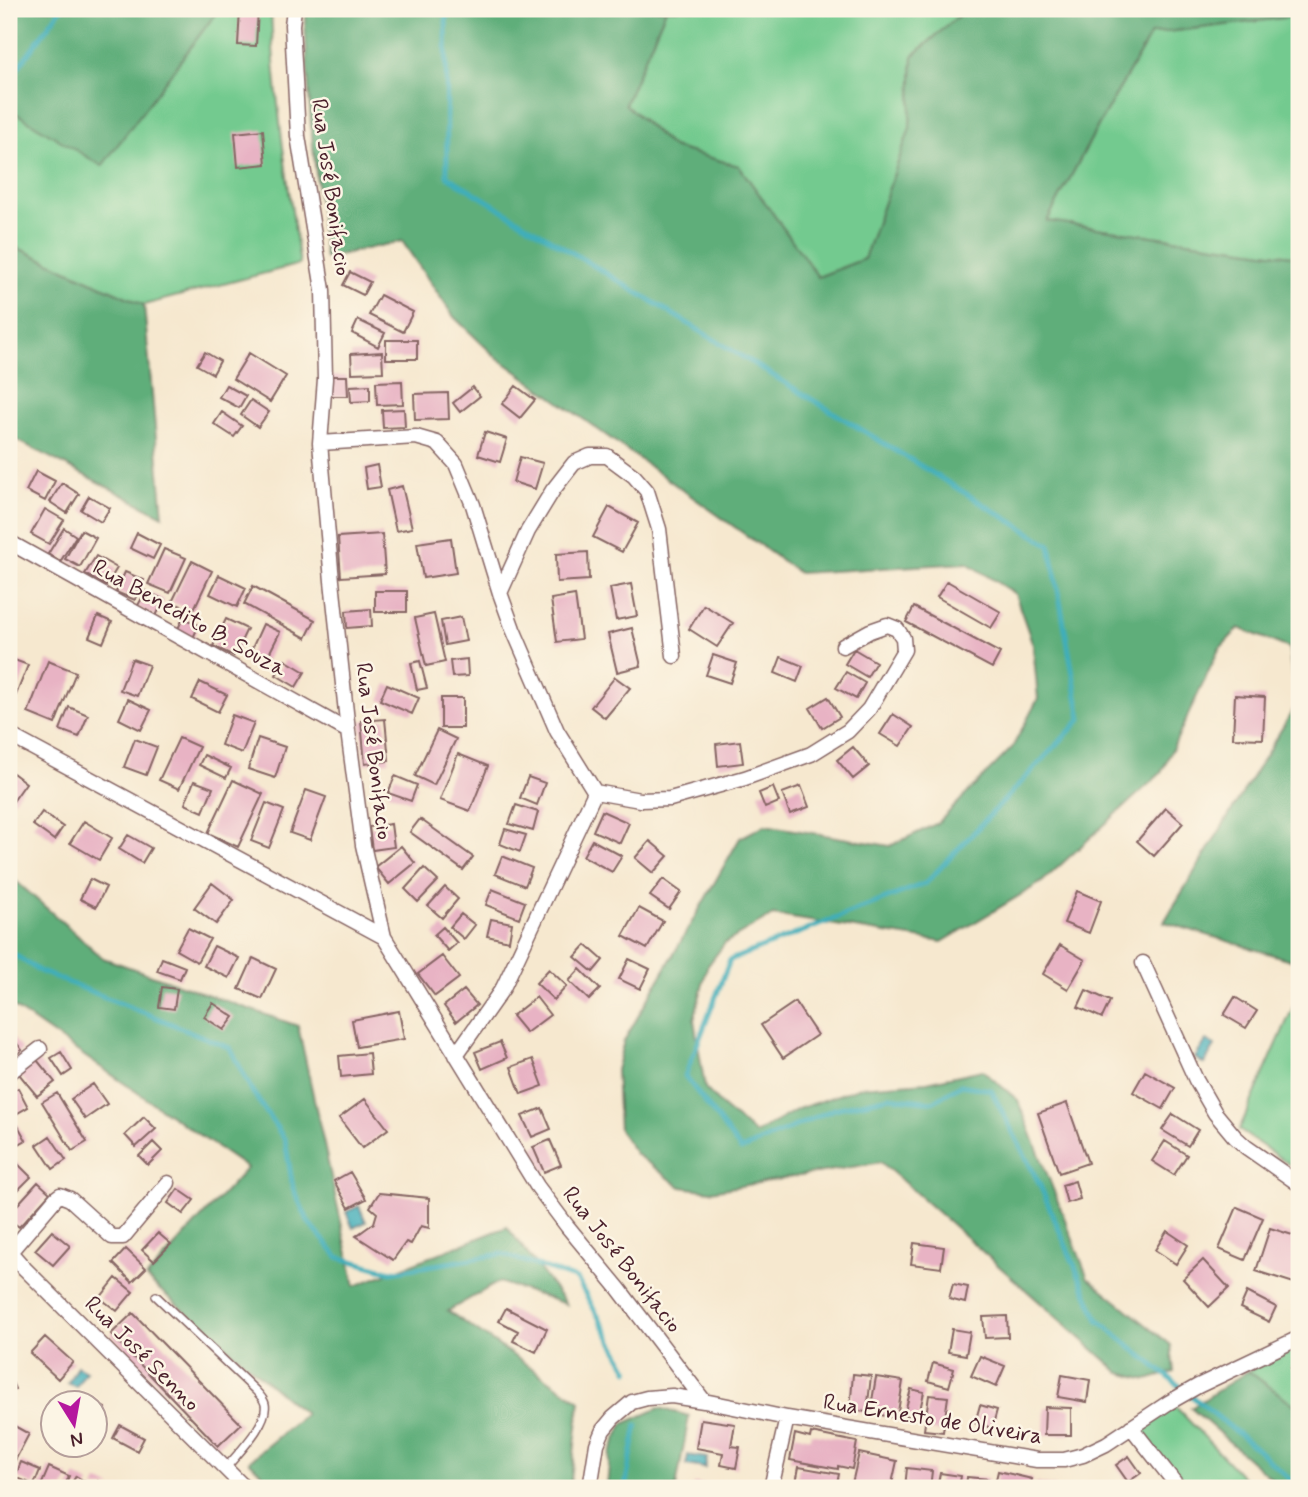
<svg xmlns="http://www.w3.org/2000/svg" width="1308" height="1497" font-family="Mynerve,sans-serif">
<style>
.green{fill:#73ca8f;stroke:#5e745d;stroke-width:2}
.forest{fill:#5eae7a;stroke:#546652;stroke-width:2}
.water{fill:#3faeba;stroke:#446672;stroke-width:2}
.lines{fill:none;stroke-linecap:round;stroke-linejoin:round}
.stream{stroke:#3faeba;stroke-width:5}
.building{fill:#e8b3c4}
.lane-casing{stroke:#866564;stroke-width:10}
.street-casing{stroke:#866564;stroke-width:17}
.lane{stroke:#fff;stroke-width:7}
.street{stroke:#fff;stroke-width:14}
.labels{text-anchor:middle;stroke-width:5;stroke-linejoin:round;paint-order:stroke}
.street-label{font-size:23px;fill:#4a1f2b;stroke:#fcf5e5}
</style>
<rect width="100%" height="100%" fill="#fcf5e5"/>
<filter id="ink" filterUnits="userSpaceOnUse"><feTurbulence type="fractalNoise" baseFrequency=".0143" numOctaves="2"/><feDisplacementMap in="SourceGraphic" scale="14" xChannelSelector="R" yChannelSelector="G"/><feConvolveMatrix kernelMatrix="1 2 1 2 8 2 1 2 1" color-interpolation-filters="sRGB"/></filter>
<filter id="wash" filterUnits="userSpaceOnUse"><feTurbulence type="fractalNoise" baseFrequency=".00686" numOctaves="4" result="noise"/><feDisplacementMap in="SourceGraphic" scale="28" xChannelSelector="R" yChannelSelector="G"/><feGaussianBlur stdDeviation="1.57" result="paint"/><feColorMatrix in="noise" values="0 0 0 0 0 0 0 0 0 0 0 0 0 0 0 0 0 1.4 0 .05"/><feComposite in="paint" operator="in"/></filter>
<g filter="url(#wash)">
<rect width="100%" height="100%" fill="#f6e8cf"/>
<!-- green -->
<path class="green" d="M219,9H271C274,95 287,179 300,264L144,305L9,244V109L102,165Z
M666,9H966L913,56L910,128L864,259L818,277L739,166L672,147L625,104Z
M1299,16V257L1047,221L1099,124L1151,34Z
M1294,1005L1299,1007V1171L1239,1130Z
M1299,1345V1408L1248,1371Z
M1173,1404L1253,1488H1187L1137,1429Z"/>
<!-- forest -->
<path class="forest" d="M9,9H219L102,166L9,109Z
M307,9H666L625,104L672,147L739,166L818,277L864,259L910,128L913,56L966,9H1299V16L1151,34L1099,124L1047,221L1299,257V955L1297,962L1164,922L1295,707L1289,648L1239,628L1219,649L1161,773L1042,882L942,942L773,915L725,943L707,967L694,1020L705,1088L724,1108L755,1134L798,1109L861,1087L927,1082L982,1070L1018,1100L1088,1278L1171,1345L1174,1372L1147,1380L1120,1373L881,1162L711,1191L681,1187L636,1154L619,1130L616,1070L624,1041L740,838L765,825L890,846L938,823L1012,748L1038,699L1033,645L1015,594L967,563L799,573L495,356L454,317L402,241L325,258L311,127L305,24Z
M9,244L144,305L163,516L9,436Z
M9,875L103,958L298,1026L355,1286L507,1227L566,1304L499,1282L448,1311L580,1401L570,1488H276L249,1461L305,1414L146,1278L247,1168L9,1004Z
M1248,1371L1299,1408V1488H1282L1191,1408Z
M659,1408L689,1416L676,1488H607L610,1453L623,1424Z"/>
<!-- water -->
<path class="water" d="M1206,1041L1215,1046L1204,1064L1195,1058Z
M359,1206L366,1222L353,1228L346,1212Z
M77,1366L86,1371L76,1387L68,1383Z
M688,1455L707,1458L705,1468L686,1465Z"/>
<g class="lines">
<!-- stream -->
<path class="stream" d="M446,9L447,176L1050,545L1081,719L926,883L730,960L685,1076L741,1150L834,1109L889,1097L933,1102L960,1085L991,1090L1039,1183L1098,1320L1256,1448L1299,1488
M9,80L61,9
M9,951L39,971L150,1015L230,1048L252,1091L285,1140L293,1188L309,1223L338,1257L391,1272L502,1254L577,1279L629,1371
M625,1488L637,1425"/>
</g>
<g id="blocks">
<!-- building -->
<path class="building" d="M240,9H258L256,46L238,45Z
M263,130L266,164L238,167L235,133Z
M350,272L370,282L363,295L343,285Z
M380,295L413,312L403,332L369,315Z
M358,320L385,333L378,347L352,333Z
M386,340H417V359H386Z
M205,352L220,361L213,374L197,365Z
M382,352L383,372L352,373L351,354Z
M249,353L286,376L270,402L233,379Z
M330,376H347L348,396H330Z
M402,381L403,404L377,405L376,382Z
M226,385L246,396L239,408L219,397Z
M370,385V401L351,402L350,386Z
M516,386L535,400L520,418L502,404Z
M473,387L480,396L460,412L453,403Z
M448,393L449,419L415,420L414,394Z
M251,400L269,412L258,427L241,415Z
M404,409L405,427L383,428L382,410Z
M222,412L242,426L234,437L214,424Z
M485,432L507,439L500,462L478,455Z
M520,457L543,463L535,489L513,482Z
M377,465L381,487L367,489L364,468Z
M36,471L55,481L45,501L26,491Z
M62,483L79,494L67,513L50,502Z
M402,486L412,528L396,531L387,490Z
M89,496L110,508L101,522L81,510Z
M609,507L638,523L622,552L593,537Z
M45,509L64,520L49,544L31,534Z
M64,528L76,536L60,562L48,554Z
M81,530L96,538L80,567L65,559Z
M137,533L160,545L153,559L130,548Z
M382,534L385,574L341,577L338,537Z
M451,538L456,573L423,578L417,543Z
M164,549L186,558L170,593L148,584Z
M588,552L589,580L557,582L556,554Z
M96,556L117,568L106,586L85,574Z
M192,561L212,571L193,611L172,602Z
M125,572L144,580L135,600L116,592Z
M219,575L246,588L237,607L210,594Z
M947,581L1001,612L991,628L937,597Z
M631,584L637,616L616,620L610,588Z
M253,586L315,620L306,638L244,604Z
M146,591L164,600L156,616L137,607Z
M375,591H407V612H375Z
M575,595L581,639L557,642L551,599Z
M704,605L733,623L717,647L689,629Z
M914,607L1000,653L992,668L906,622Z
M371,609L372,626L347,628L346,611Z
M434,614L445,662L426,666L415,618Z
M98,616L112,622L103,643L89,637Z
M461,617L466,641L445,645L441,621Z
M183,618L199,625L193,638L177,631Z
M226,619L247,629L234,656L213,646Z
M263,624L280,632L265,662L249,655Z
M632,628L641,666L617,672L608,634Z
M854,649L876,662L867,677L845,664Z
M713,655L737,663L730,683L706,675Z
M781,657L803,666L797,682L775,673Z
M9,658L28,665L16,695L9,692Z
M132,659L149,665L137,696L120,690Z
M467,659L468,676L452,677L450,661Z
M285,660L305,672L296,687L276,675Z
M48,661L76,672L55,724L28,713Z
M420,661L427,688L417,690L411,663Z
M846,672L865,683L856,699L836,688Z
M615,677L630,688L605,718L591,707Z
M200,682L227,695L218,712L192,699Z
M387,684L419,698L412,714L380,700Z
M1235,695L1265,697L1263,739L1233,738Z
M828,697L840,717L822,728L810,708Z
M441,698H463V728H441Z
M128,699L151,710L141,730L119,719Z
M69,707L88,715L79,737L60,730Z
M893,714L913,727L900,746L880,734Z
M232,715L254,723L242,753L221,745Z
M385,719L389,761L365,764L361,721Z
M437,730L456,739L434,785L415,776Z
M179,738L199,747L179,789L159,780Z
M258,738L285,747L275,778L248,769Z
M135,739L157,747L146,775L124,767Z
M740,741L743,763L718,766L716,744Z
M853,747L869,766L853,779L837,760Z
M458,754L488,766L470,811L440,800Z
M204,755L231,768L226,778L199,765Z
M13,773L26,783L9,807V780Z
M395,776L417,785L411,801L388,793Z
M528,777L545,783L537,805L520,798Z
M233,780L263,794L238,847L208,833Z
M194,781L213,788L203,812L185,804Z
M801,786L809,807L790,814L782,793Z
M773,787L779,802L765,808L759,793Z
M306,790L326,797L310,840L290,833Z
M266,803L284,810L269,848L251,841Z
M516,805L538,812L533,831L509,824Z
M1166,808L1183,823L1154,856L1137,841Z
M602,811L629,823L620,843L593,831Z
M42,812L63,827L54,840L33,825Z
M420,819L473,857L463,870L410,832Z
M84,821L112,838L99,860L70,843Z
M391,824L394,847L372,850L369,827Z
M505,829L526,835L520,852L500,844Z
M128,835L151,848L142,863L119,849Z
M592,840L622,856L612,872L583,856Z
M650,841L668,856L653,873L635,858Z
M401,846L415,863L389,884L375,867Z
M502,856L532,868L525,886L495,874Z
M424,868L438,881L418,902L405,889Z
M90,879L106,887L96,907L80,899Z
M663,879L681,892L669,909L650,896Z
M212,883L234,900L216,924L194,908Z
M445,887L458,899L442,918L428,906Z
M492,889L525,902L519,918L486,905Z
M1077,891L1101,901L1089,933L1064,923Z
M639,908L663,921L647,949L623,936Z
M461,914L475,925L464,939L450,927Z
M491,919L512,923L509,941L487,936Z
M443,927L457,943L448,951L434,935Z
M188,928L210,939L197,962L176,950Z
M586,945L603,960L593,972L575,957Z
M1060,945L1085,960L1068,989L1043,974Z
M214,946L239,958L229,978L204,966Z
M442,956L459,978L435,996L418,974Z
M162,958L185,967L180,979L157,971Z
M253,958L276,969L262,999L239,989Z
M629,959L650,969L640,989L619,979Z
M549,969L567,986L554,1000L536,983Z
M580,969L600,989L589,1000L569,981Z
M162,987L177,989L174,1009L159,1007Z
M464,990L477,1005L456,1022L444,1006Z
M1086,990L1110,1001L1102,1018L1078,1007Z
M536,997L550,1015L526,1033L512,1016Z
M1235,997L1257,1011L1246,1028L1224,1015Z
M795,1002L817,1035L783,1058L761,1025Z
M213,1003L234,1017L224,1030L204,1017Z
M399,1011L404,1039L357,1047L352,1020Z
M9,1033L22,1050L9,1061Z
M500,1042L507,1058L482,1069L475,1052Z
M61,1052L72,1070L63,1076L51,1058Z
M369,1053L371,1074L341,1077L339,1056Z
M533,1059L543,1086L521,1094L511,1067Z
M37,1060L55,1082L37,1096L19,1074Z
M1145,1071L1175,1088L1163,1109L1133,1092Z
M93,1084L107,1104L85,1119L71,1099Z
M18,1088L28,1107L9,1118V1093Z
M57,1093L87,1142L72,1151L42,1102Z
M365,1099L388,1129L362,1148L339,1118Z
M1067,1103L1088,1163L1059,1173L1038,1113Z
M542,1108L551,1129L532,1137L522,1116Z
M1173,1114L1198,1130L1188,1146L1162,1130Z
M144,1117L156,1129L136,1147L125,1135Z
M17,1124L26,1140L10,1149L9,1128Z
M50,1136L66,1160L53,1169L37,1145Z
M550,1140L561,1165L544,1172L533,1147Z
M1165,1141L1187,1155L1174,1175L1152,1161Z
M153,1142L162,1151L148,1165L139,1156Z
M9,1155L31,1177L9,1199Z
M350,1172L366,1199L349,1208L334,1181Z
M1075,1181L1080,1199L1067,1203L1062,1185Z
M38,1182L50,1193L19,1227L9,1219V1214Z
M178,1189L194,1200L183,1214L168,1203Z
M379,1193L429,1198V1228L421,1226L411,1244L406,1242L393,1260L356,1236L374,1223L377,1213L370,1207Z
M1237,1207L1263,1218L1245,1260L1219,1249Z
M1270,1228L1299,1237V1275L1297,1284L1256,1271Z
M52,1231L70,1246L53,1265L35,1250Z
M1167,1231L1188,1245L1176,1264L1155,1250Z
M158,1233L171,1244L154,1261L142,1250Z
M914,1243L944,1247L941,1268L911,1264Z
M126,1249L146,1268L132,1282L113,1263Z
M1203,1260L1229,1288L1209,1307L1183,1279Z
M116,1278L133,1292L117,1311L100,1298Z
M953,1284L968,1287L965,1303L949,1299Z
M1247,1292L1276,1307L1269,1322L1240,1308Z
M506,1308L547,1329L536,1352L513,1341L518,1331L499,1321Z
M133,1313L241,1424L218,1446L111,1334Z
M1007,1316L1008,1337L985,1338L983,1317Z
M952,1329L970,1332L966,1355L948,1352Z
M45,1337L73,1362L58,1379L30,1353Z
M980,1356L1005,1366L996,1387L971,1376Z
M1299,1359V1375L1291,1368Z
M933,1363L954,1369L949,1387L928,1381Z
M853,1374L871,1376L867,1412L850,1410Z
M9,1375L15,1389L9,1392Z
M1062,1375L1090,1380L1087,1402L1058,1397Z
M876,1377L903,1381L897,1418L870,1413Z
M911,1389L924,1392L918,1419L904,1415Z
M77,1395L93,1402H74Z
M929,1395L948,1397L943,1432L924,1430Z
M94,1403L105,1408L97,1424L94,1423Z
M980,1405L997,1410L992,1428L975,1423Z
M1045,1407L1071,1408V1435H1044Z
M701,1419L735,1424L731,1446L740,1447L736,1468L721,1465L723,1453L696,1448Z
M9,1423L29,1434L9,1472Z
M120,1425L144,1438L137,1451L113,1438Z
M811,1433L857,1442L852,1469L838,1466V1469L790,1460L795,1434L810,1438Z
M859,1453L897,1461L891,1488H851Z
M1129,1456L1141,1473L1128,1482L1116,1465Z
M21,1462L40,1470L34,1485L15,1477Z
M49,1467L69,1476L64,1488H40Z
M799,1467L839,1474L836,1488H795Z
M907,1468L932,1471L930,1488H905Z
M998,1471L1032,1479L1030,1488H994Z
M940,1473L961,1476L959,1488H937Z
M76,1476L89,1484L87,1488H69Z
M967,1477L988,1479L986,1488H966Z
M98,1481L112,1488H94Z
M694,1483L719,1487V1488H693Z
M1036,1483L1055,1487V1488H1034Z"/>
</g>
</g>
<g filter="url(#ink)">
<use href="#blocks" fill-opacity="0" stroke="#866564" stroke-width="2"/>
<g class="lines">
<defs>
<path id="lane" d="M156,1296L255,1390C259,1394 264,1399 265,1404C269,1423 237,1454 226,1468"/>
<path id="street" d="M294,9L292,25L298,136L323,290L325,379L320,443L332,581L348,731L363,845L384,937L537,1186L567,1226L619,1289L704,1401
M320,443L416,437L437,443L456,464L473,505L500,593L513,629L557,731L595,792L640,800L670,799L745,778L811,754L848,731L869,709L904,650L903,638L897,629L887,625L870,631L843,646
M9,542L348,731
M500,593L528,531L553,490L574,463L590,456H607L634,476L647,491L659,529L674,656
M9,735L384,937
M1143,963L1196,1080L1215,1113L1235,1137L1246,1147L1299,1184
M456,1055L503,988L595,792
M9,1073L40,1049
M9,1251L25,1269L245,1488
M10,1252L56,1198L60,1195L70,1199L112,1237H123L168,1183
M1131,1427L1179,1488
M590,1488L597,1444L603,1430L613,1418L632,1402L647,1398L672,1396L704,1401L787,1418L1037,1460H1064L1083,1455L1106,1444L1168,1403L1198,1386L1299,1338
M771,1488L787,1418"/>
</defs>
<!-- lane casing -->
<use href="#lane" class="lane-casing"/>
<!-- street casing -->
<use href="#street" class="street-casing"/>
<!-- lane -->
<use href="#lane" class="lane"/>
<!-- street -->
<use href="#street" class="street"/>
</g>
</g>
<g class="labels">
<!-- street labels -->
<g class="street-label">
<text transform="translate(332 187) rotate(82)" y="8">Rua José Bonifacio</text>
<text transform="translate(190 617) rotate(29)" y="8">Rua Benedito B. Souza</text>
<text transform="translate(375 751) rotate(83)" y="8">Rua José Bonifacio</text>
<text transform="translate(623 1259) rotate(52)" y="8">Rua José Bonifacio</text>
<text transform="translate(143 1353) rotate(45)" y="8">Rua José Senno</text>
<text transform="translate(933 1418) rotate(9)" y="8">Rua Ernesto de Oliveira</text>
</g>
</g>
<!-- margin -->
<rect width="1308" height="1497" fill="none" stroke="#fcf5e5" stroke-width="35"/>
<!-- north arrow -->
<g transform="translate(74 1424) rotate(169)"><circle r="33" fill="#fcf5e5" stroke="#b59f9b" stroke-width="2"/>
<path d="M0-5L12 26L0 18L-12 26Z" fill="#b5179e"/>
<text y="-10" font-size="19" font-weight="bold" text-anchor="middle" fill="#4a1f2b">N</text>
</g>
</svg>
